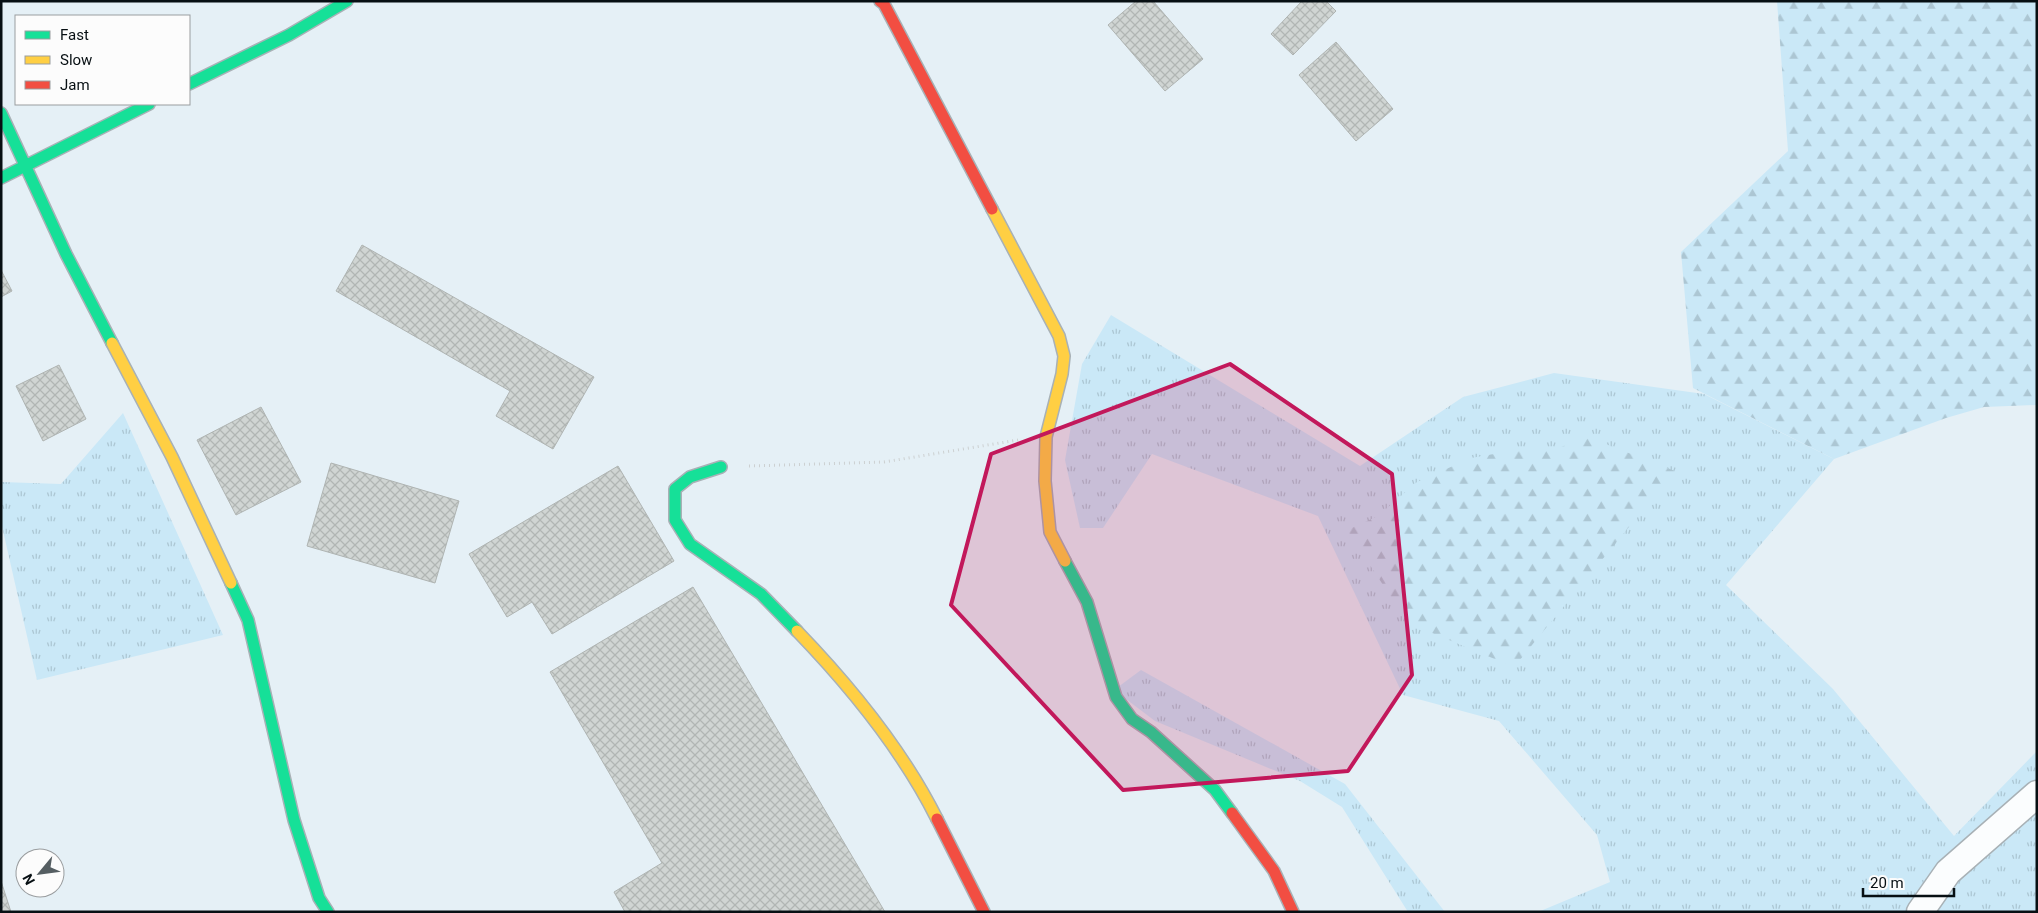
<svg xmlns="http://www.w3.org/2000/svg" width="2038" height="913" font-family="Roboto,sans-serif">
<style>
.grass{fill:url(#grass-tufts)}
.forest{fill:url(#forest-firs)}
.building{fill:url(#building-cross-hatch);stroke:#afb4b2}
.lines{fill:none;stroke-linecap:round;stroke-linejoin:round}
.street-casing{stroke:#a8b1b6;stroke-width:29}
.fast-casing{stroke:#a8b1b6;stroke-width:14}
.slow-casing{stroke:#a8b1b6;stroke-width:14}
.jam-casing{stroke:#a8b1b6;stroke-width:14}
.path{stroke:#ccd0d1;stroke-width:3;stroke-dasharray:1 4;stroke-linecap:butt}
.street{stroke:#fbfdfe;stroke-width:26}
.fast{stroke:#16e098;stroke-width:11}
.slow{stroke:#ffcf43;stroke-width:11}
.jam{stroke:#f24e42;stroke-width:11}
.marked{fill:#c2185b;fill-opacity:0.2;stroke:#c2185b;stroke-width:4;stroke-linejoin:round}
</style>
<defs>
<pattern id="grass-tufts" width="24" height="20" patternUnits="userSpaceOnUse" patternTransform="scale(1.25)"><rect width="24" height="20" fill="#cae8f7"/><path d="M3 7l-1-3M5 7V3M7 7l1-3M15 17l-1-3M17 17v-4M19 17l1-3" fill="none" stroke="#acc6d3"/></pattern>
<pattern id="forest-firs" width="22" height="20" patternUnits="userSpaceOnUse" patternTransform="scale(1.25)"><rect width="22" height="20" fill="#cae8f7"/><path d="M5 1l3.5 6h-7zM16 11l3.5 6h-7z" fill="#acc6d3"/></pattern>
<pattern id="building-cross-hatch" width="8" height="8" patternUnits="userSpaceOnUse" patternTransform="scale(1.25)"><rect width="8" height="8" fill="#d0d5d3"/><path d="M0 0l8 8M0 8l8-8" fill="none" stroke="#b1b6b4"/></pattern>
</defs>
<rect width="100%" height="100%" fill="#e5f0f6"/>
<!-- grass -->
<path class="grass" d="M1111,315L1360,466L1463,397L1554,373L1704,394L1834,459L1726,585L1833,689L1954,836L2037,751V912H1538L1610,882L1597,835L1499,721L1403,695L1318,516L1152,454L1103,528H1080L1065,460L1082,364Z
M123,413L223,635L37,680L1,522V482L61,484Z
M1141,670L1345,784L1445,912H1408L1342,807L1300,781L1155,721L1114,690Z"/>
<!-- forest -->
<path class="forest" d="M1777,1H2037V405L1984,407L1946,418L1834,459L1693,388L1681,252L1788,151Z
M1585,436L1675,471L1514,667L1408,623L1347,530L1378,516L1417,482L1471,458L1511,451L1557,449Z"/>
<!-- building -->
<path class="building" d="M1136,1H1153L1203,59L1165,91L1108,25Z
M1302,1H1326L1336,11L1293,55L1271,34Z
M1336,42L1393,109L1356,141L1299,75Z
M362,245L594,377L553,449L496,416L510,391L336,291Z
M1,270L12,291L1,297Z
M59,365L86,419L43,441L16,386Z
M261,407L301,482L236,515L197,440Z
M331,463L459,501L435,583L307,546Z
M618,466L674,561L552,634L532,602L507,617L469,554Z
M693,587L885,912H625L614,892L662,863L550,672Z
M1,881L11,912H1Z"/>
<g class="lines">
<defs>
<path id="street" d="M1920,912L1948,872L2037,794"/>
<path id="fast" d="M189,84L289,35L347,1
M1,113L66,254L112,343
M1,178L149,104
M721,467L690,477L675,489V520L690,544L761,594L797,631
M1065,561L1087,602L1116,697L1132,719L1151,732L1215,790L1232,813
M231,583L248,620L294,820L319,898L328,912"/>
<path id="slow" d="M992,209L1059,336L1064,356L1062,374L1046,437L1045,481L1050,532L1065,561
M112,343L172,457L231,583
M797,631C851,687 902,749 937,819"/>
<path id="jam" d="M880,1L884,4L992,209
M1232,813L1274,871L1293,912
M937,819L984,912"/>
</defs>
<!-- street casing -->
<use href="#street" class="street-casing"/>
<!-- fast casing -->
<use href="#fast" class="fast-casing"/>
<!-- slow casing -->
<use href="#slow" class="slow-casing"/>
<!-- jam casing -->
<use href="#jam" class="jam-casing"/>
<!-- path -->
<path class="path" d="M749,466L884,462L1018,440"/>
<!-- street -->
<use href="#street" class="street"/>
<!-- fast -->
<use href="#fast" class="fast"/>
<!-- slow -->
<use href="#slow" class="slow"/>
<!-- jam -->
<use href="#jam" class="jam"/>
</g>
<!-- marked area -->
<path class="marked" d="M1230,364L1392,474L1412,675L1348,771L1123,790L951,605L991,454Z"/>
<!-- border -->
<rect width="2038" height="913" fill="none" stroke="#070f13" stroke-width="5"/>
<!-- legend -->
<rect x="15" y="15" width="175" height="90" fill="#fcfcfc" stroke="#9a9d9f"/>
<rect x="25" y="31" width="25" height="8" fill="#16e098" stroke="#9a9d9f"/>
<text x="60" y="40" font-size="15" fill="#070f13">Fast</text>
<rect x="25" y="56" width="25" height="8" fill="#ffcf43" stroke="#9a9d9f"/>
<text x="60" y="65" font-size="15" fill="#070f13">Slow</text>
<rect x="25" y="81" width="25" height="8" fill="#f24e42" stroke="#9a9d9f"/>
<text x="60" y="90" font-size="15" fill="#070f13">Jam</text>
<!-- north arrow -->
<g transform="translate(40 873) rotate(241)"><circle r="24" fill="#fcfcfc" stroke="#9a9d9f"/>
<path d="M0-4L9 19L0 12L-9 19Z" fill="#555e62"/>
<text y="-8" font-size="14" font-weight="bold" text-anchor="middle" fill="#070f13">N</text>
</g>
<!-- scale -->
<path d="M1863 888v8h91v-8" fill="none" stroke="#070f13" stroke-width="2.5"/>
<text x="1870" y="888" font-size="15" fill="#070f13" stroke="#fcfcfc" stroke-width="4" paint-order="stroke">20 m</text>
</svg>
